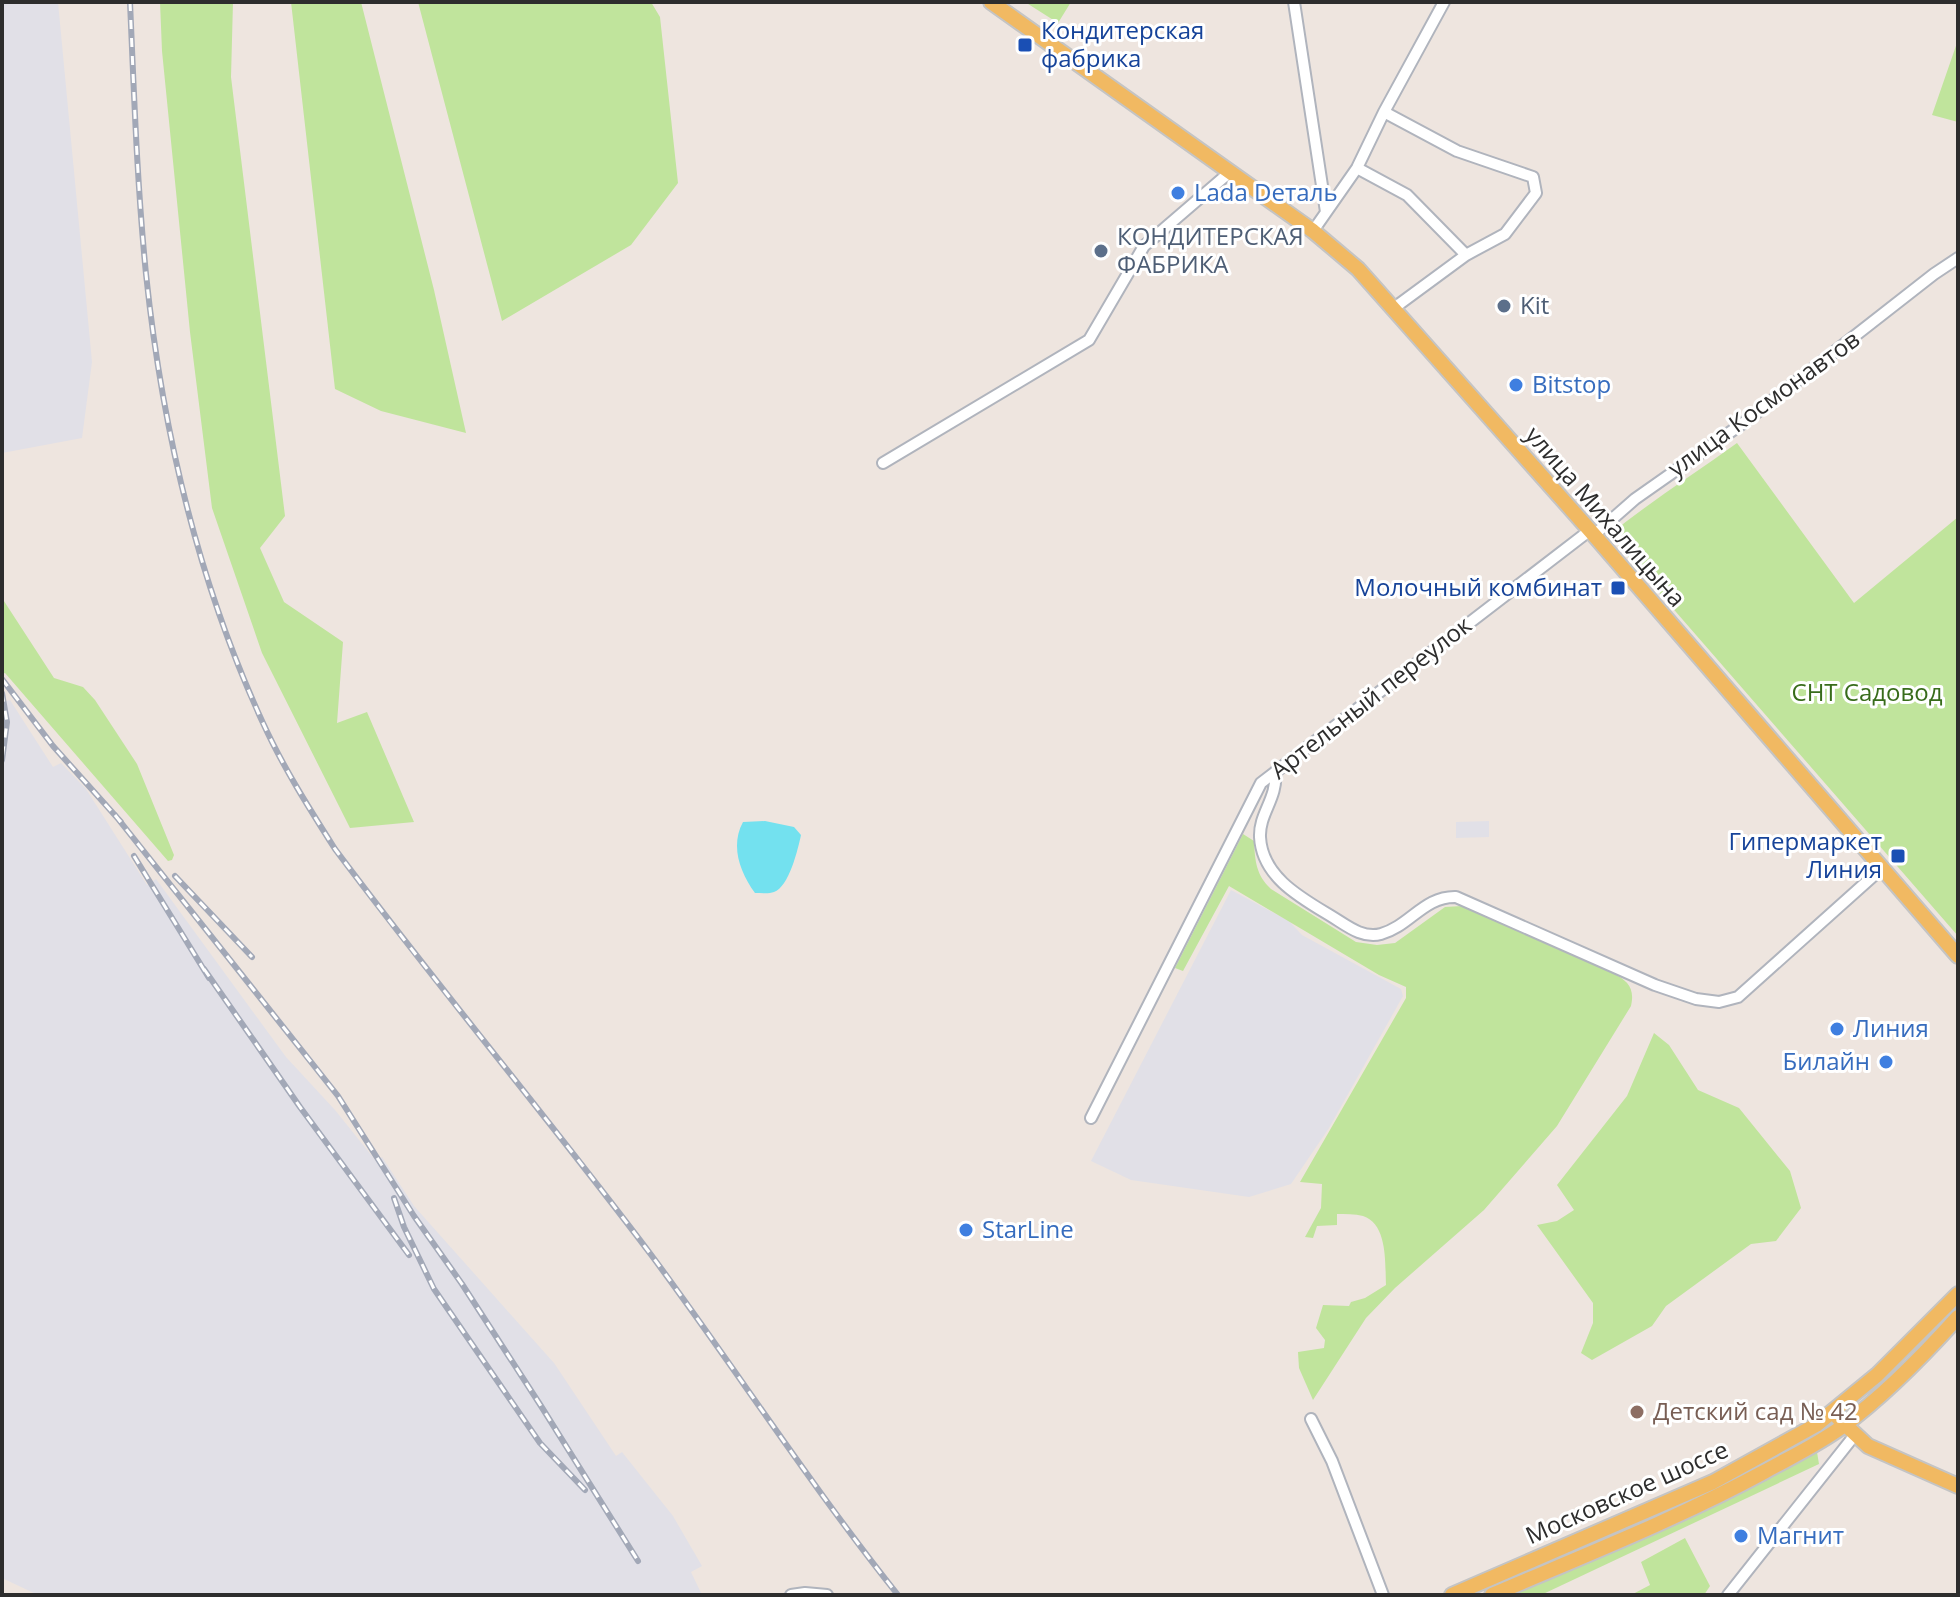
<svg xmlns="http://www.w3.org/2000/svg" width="1960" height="1597" font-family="'Open Sans',sans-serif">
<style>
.industrial{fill:#e1e0e7}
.green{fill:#c0e49c}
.water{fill:#73e1ef}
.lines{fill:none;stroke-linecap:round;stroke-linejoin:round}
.minor-casing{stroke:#b0b4bd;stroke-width:14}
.major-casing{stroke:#c4c4c4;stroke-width:18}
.minor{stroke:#fff;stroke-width:10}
.major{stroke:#f1b962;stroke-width:14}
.rail-casing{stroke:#a2a8b7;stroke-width:6}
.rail{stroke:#fff;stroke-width:3;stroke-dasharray:9;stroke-linecap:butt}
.transit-dot{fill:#1a4fb4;stroke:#fff;stroke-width:3}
.shop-dot{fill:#3f7fe0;stroke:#fff;stroke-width:3}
.service-dot{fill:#5c6f8a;stroke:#fff;stroke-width:3}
.education-dot{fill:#8d6e63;stroke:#fff;stroke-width:3}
.labels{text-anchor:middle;stroke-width:6;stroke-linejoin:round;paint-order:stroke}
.transit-label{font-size:24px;fill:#164399;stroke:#fff;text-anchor:end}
.shop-label{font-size:24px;fill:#366cbe;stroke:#fff;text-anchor:start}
.service-label{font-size:24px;fill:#4e5e75;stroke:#fff;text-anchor:start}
.street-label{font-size:24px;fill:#2d2d2d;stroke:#fff}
.park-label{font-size:24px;fill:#386c1b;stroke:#fff}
.education-label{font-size:24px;fill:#785e54;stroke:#fff;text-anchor:start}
</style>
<rect width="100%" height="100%" fill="#eee5df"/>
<!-- industrial -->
<path class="industrial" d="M2,2H58L92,362L82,438L2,453Z
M10,700L53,767L61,763L86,789L147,885L156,879L286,1057L335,1110L376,1161L382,1157L414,1206L554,1363L616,1456L622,1452L673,1516L702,1566L691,1572L702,1595H38L2,1578V702Z
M1489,821V837L1456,838V822Z
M1231,890L1289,921L1302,935L1401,989L1403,996L1329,1128L1291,1184L1249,1197L1131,1180L1091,1161Z"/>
<!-- green -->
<path class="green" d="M160,2H233L231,77L285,516L260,548L284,602L343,642L337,723L367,712L414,822L350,828L262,653L212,508L190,332L162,51Z
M291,2H361L434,290L466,433L381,411L335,389Z
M418,2H651L660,17L678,183L631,245L502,321Z
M1025,2H1071L1058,23Z
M1958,40V122L1932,115Z
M1737,443L1854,603L1958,517V936L1609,535C1650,502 1694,474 1737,443Z
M2,598L54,678L83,687L95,700L137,764L174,855L172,860L168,861L5,673L2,674Z
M1243,834L1254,841C1255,861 1256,875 1271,889L1356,942L1377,945L1395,943L1445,907L1462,906L1613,973C1628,981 1635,988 1631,1006L1557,1126L1484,1210L1395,1288L1366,1318L1313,1400L1299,1368L1298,1352L1324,1348L1325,1340L1316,1328L1323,1305L1349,1306L1351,1302L1365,1298L1386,1285C1385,1264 1388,1224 1363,1216C1355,1214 1345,1214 1337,1214V1225L1317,1226L1313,1238L1305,1237L1321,1208L1322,1184L1300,1182L1406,998V987L1379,975L1229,886L1183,971L1175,968Z
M1654,1033L1669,1045L1698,1090L1739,1108L1790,1171L1801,1208L1776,1241L1751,1244L1666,1306L1652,1326L1592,1360L1581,1353L1593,1323V1303L1537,1225L1557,1221L1574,1210L1557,1185L1627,1096Z
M1817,1452L1819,1464L1541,1595H1505L1811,1453Z
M1685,1538L1710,1586L1704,1595H1631L1650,1585L1641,1562Z"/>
<!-- water -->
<path class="water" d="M765,821L794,827L801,835C798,849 789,887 774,892C769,894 762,893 755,893C740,872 730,846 743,822Z"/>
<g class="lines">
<defs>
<path id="minor" d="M1294,2L1326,212
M1384,112L1457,151L1533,177L1536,193L1505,234L1466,255L1394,308
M1357,168L1407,195L1466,255
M1313,231L1357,168L1384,112L1444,2
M883,463L1089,340L1144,246L1230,172
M1594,535L1635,499L1746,421L1934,274L1958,258
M1275,772C1278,798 1259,813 1260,837C1262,877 1301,898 1331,916C1346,925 1362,939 1381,934C1410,926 1424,896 1456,897L1655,985L1696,999L1719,1002L1738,997L1881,869
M1091,1118L1261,783L1589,531
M1311,1419L1332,1461L1383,1595
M791,1595L805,1593L827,1595
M1728,1595L1854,1436"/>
<path id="major" d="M991,2L1313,231L1358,269L1594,535L1958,956
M1838,1418L1868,1446L1958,1486
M1452,1595L1713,1482L1816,1425L1877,1375L1958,1294
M1492,1595C1583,1556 1677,1519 1764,1472C1791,1457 1819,1444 1843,1426C1885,1395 1923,1356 1958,1317"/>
</defs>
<!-- minor casing -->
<use href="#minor" class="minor-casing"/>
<!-- major casing -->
<use href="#major" class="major-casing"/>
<!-- minor -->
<use href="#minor" class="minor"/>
<!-- major -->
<use href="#major" class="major"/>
<defs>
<path id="rail" d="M130,2C134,93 137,184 146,274C162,428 198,582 263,723C283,767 309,808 335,849C438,987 549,1119 652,1256C735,1368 811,1486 898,1595
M2,679L53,746L121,822
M2,693L7,722L2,760
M115,815L338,1096L414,1216L462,1284L541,1406L638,1561
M134,856L209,978
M175,876L252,957
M204,969L300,1107L409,1255
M394,1198L404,1227L434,1289L540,1443L585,1490"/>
</defs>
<!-- rail casing -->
<use href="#rail" class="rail-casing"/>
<!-- rail -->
<use href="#rail" class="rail"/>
</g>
<!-- markers -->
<g class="transit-dot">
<rect x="1017" y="37" width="16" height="16" rx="4"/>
<rect x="1610" y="580" width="16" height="16" rx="4"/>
<rect x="1890" y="848" width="16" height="16" rx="4"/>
</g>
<g class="shop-dot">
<circle cx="1178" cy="193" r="8"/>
<circle cx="1516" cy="385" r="8"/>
<circle cx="1837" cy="1029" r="8"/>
<circle cx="1886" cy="1062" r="8"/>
<circle cx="966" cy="1230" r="8"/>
<circle cx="1741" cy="1536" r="8"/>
</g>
<g class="service-dot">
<circle cx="1101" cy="251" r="8"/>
<circle cx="1504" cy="306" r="8"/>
</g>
<circle class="education-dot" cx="1637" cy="1412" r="8"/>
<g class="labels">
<!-- transit labels -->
<g class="transit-label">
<text x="1041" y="39" text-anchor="start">Кондитерская<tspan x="1041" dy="28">фабрика</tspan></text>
<text x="1602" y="596">Молочный комбинат</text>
<text x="1882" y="850">Гипермаркет<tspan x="1882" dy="28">Линия</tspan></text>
</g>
<!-- shop labels -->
<g class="shop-label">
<text x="1194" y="201">Lada Dеталь</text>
<text x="1532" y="393">Bitstop</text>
<text x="1853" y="1037">Линия</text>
<text x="1870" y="1070" text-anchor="end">Билайн</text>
<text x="982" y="1238">StarLine</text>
<text x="1757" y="1544">Магнит</text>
</g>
<!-- service labels -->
<g class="service-label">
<text x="1117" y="245">КОНДИТЕРСКАЯ<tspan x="1117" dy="28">ФАБРИКА</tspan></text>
<text x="1520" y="314">Kit</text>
</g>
<!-- street labels -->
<g class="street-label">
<text transform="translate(1764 404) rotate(-36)" y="8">улица Космонавтов</text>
<text transform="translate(1605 517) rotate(49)" y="8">улица Михалицына</text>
<text transform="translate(1371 698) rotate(-38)" y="8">Артельный переулок</text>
<text transform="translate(1627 1493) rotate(-24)" y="8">Московское шоссе</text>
</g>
<!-- park labels -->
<g class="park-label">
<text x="1867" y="701">СНТ Садовод</text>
</g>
<!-- education labels -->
<g class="education-label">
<text x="1653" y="1420">Детский сад № 42</text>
</g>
</g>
<!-- border -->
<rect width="1960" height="1597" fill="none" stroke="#2d2d2d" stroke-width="8"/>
</svg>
